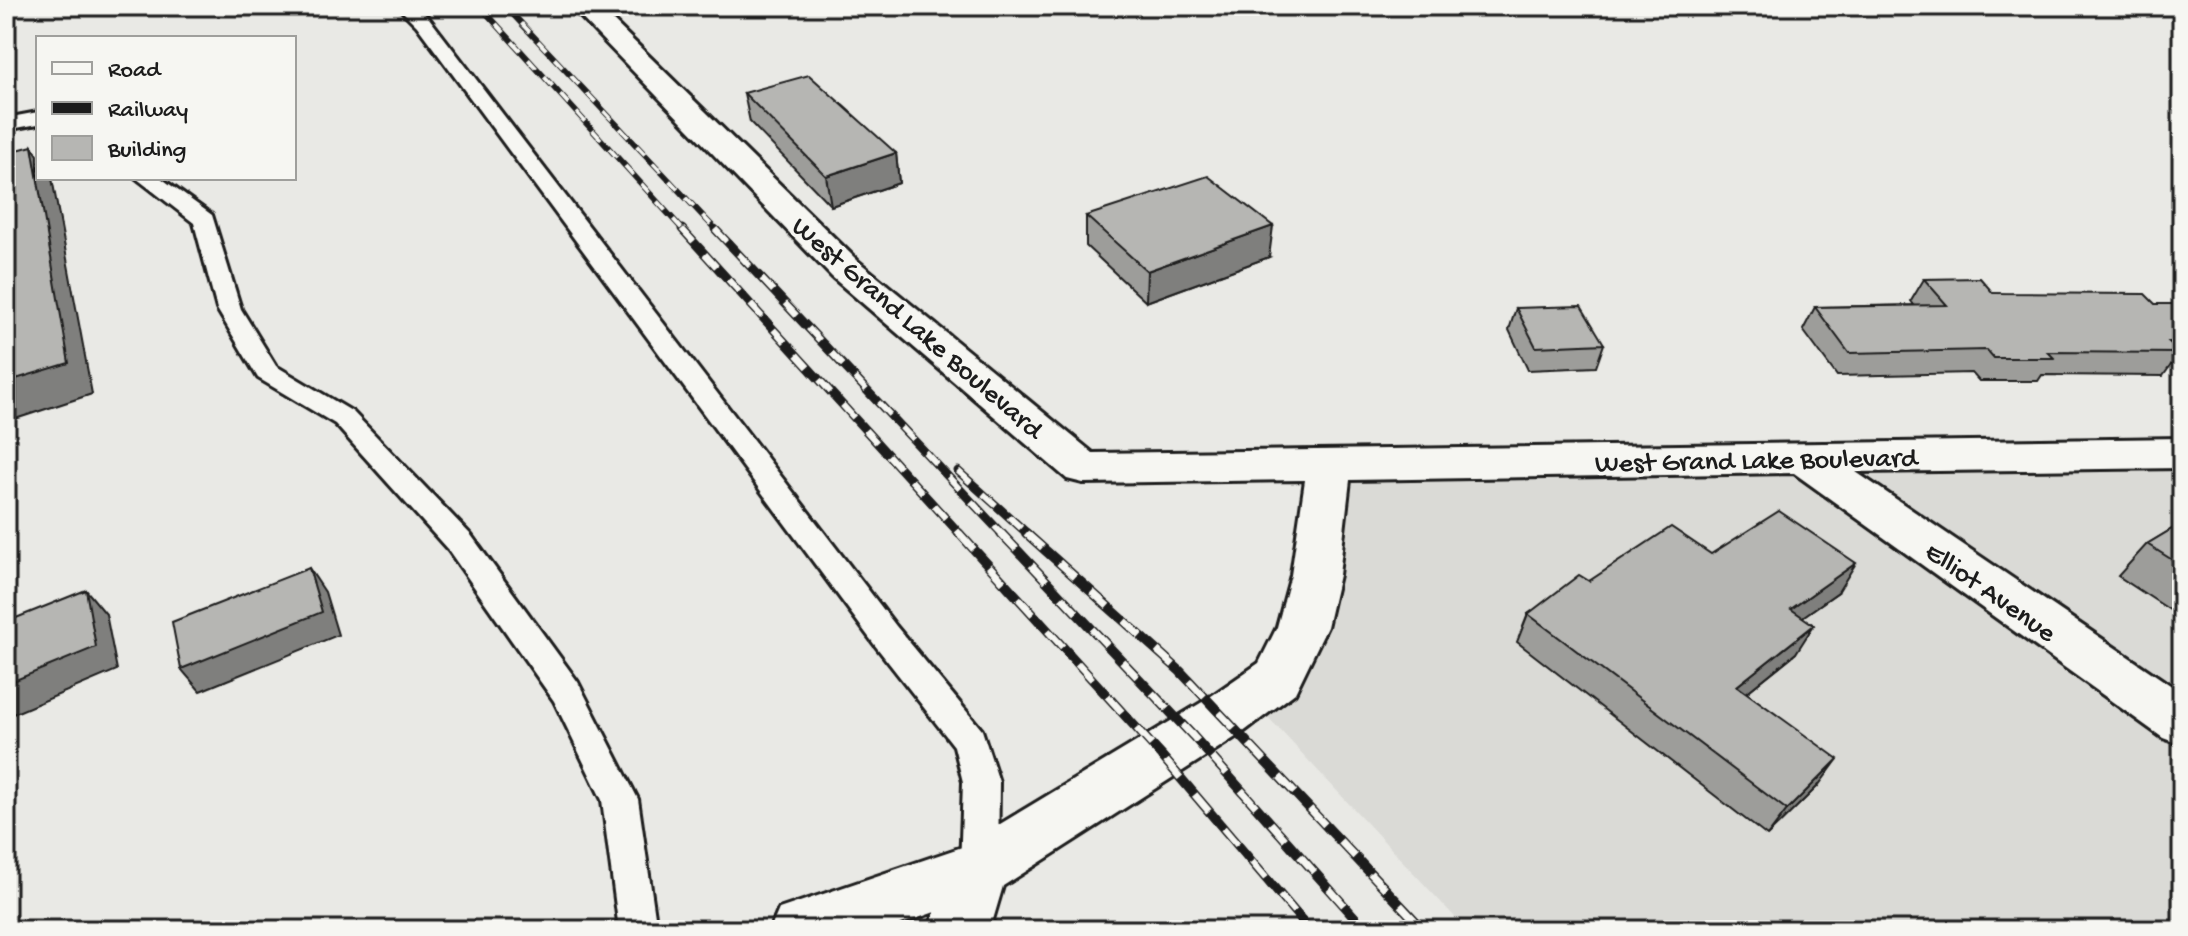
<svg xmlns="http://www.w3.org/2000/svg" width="2188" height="936" font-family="'Gochi Hand',sans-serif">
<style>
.built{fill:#dadad6}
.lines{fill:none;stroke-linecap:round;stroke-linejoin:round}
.service-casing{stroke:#1c1c1c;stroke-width:6}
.minor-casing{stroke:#1c1c1c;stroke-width:6}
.service{fill:#f6f6f2;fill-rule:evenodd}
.minor{fill:#f6f6f2;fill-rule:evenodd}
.rail-far2-casing{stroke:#1c1c1c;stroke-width:6}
.rail-far1-casing{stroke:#1c1c1c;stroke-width:9}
.rail-casing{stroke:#1c1c1c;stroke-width:10}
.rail-far2{stroke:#f6f6f2;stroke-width:4;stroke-dasharray:12;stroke-linecap:butt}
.rail-far1{stroke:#f6f6f2;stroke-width:6;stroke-dasharray:17;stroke-linecap:butt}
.rail{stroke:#f6f6f2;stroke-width:7;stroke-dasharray:22;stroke-linecap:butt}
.wall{fill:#9d9d9a;stroke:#1c1c1c;stroke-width:2}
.shaded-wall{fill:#7f7f7d;stroke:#1c1c1c;stroke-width:2}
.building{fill:#b6b6b3;stroke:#1c1c1c;stroke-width:2}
.labels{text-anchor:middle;stroke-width:7;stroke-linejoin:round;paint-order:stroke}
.street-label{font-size:28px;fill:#1c1c1c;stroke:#f6f6f2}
</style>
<rect width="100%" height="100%" fill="#e9e9e5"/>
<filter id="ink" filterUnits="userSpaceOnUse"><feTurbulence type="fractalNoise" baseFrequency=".0125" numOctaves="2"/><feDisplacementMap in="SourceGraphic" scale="16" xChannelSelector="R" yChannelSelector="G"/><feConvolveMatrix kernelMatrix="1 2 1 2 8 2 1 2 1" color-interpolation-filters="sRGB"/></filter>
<g filter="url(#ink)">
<!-- built -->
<path class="built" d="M2182,465V930H1467L1266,715L1331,627L1350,478Z"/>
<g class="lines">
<defs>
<path id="service" d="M397,6H416L429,18L896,626L982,730L999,782L998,869L992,881L979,886L966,881L960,869L963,782L954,746L874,644L417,26Z
M38,112V124L6,130V118Z
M136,178H161L212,215L241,309L276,366L353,412L471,535L578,682L638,799L657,930H619L602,800L554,701L449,551L335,424L258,378L217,309L194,223Z"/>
<path id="minor" d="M570,6H598L858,261L1093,453L2182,438V468L1856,472L2182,693V745L2163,738L1794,473L1350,480L1339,575L1327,627L1295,693L1242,733L1003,886L990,930H928L935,912L884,930H770L779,909L962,847L1204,701L1259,663L1277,627L1291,575L1305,480L1083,483L1067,479L832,277Z"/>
</defs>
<!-- service casing -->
<use href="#service" class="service-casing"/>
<!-- minor casing -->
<use href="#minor" class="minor-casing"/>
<!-- service -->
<use href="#service" class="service"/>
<!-- minor -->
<use href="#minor" class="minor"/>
<defs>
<path id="rail-far2" d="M480,6L684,231
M505,6L717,231"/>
<path id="rail-far1" d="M682,229L961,535
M715,229L1003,535
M958,471L1029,535"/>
<path id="rail" d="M959,533L1161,755L1310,930
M1001,533L1193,736L1366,930
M1026,533L1180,671L1424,930"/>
</defs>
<!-- rail-far2 casing -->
<use href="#rail-far2" class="rail-far2-casing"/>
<!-- rail-far1 casing -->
<use href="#rail-far1" class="rail-far1-casing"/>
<!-- rail casing -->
<use href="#rail" class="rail-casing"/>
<!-- rail-far2 -->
<use href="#rail-far2" class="rail-far2"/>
<!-- rail-far1 -->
<use href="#rail-far1" class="rail-far1"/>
<!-- rail -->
<use href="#rail" class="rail"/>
</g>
<!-- wall -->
<path class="wall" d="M744,93L896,153L899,183L831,206L750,122Z
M1086,216L1269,257L1146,302L1086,246Z
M1924,279L1993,293L2155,304H2182V365H2171L2163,376L2042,375L2038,381H1979L1972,373L1837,376L1803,330L1815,307L1914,305L1911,301Z
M1516,308L1604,344L1596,367L1528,370L1509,330Z
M2182,523V618L2118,576L2147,544Z
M1711,554L1838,592L1802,617L1796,653L1746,693L1818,786L1767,836L1517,642L1528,614L1589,581Z"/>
<!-- shaded-wall -->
<path class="shaded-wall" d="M32,146L38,155V178H52L92,394L6,422V382Z
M896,153L899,183L831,206L826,176Z
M1273,226L1269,257L1146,302L1147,271Z
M1856,563L1838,592L1774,637L1791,609Z
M309,568L325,592L338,635L200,691L181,669Z
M86,590L106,614L117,670L6,717V684Z
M1814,625L1796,653L1720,714L1737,686Z
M1838,759L1818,786L1767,836L1787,810Z"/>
<!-- building -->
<path class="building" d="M809,75L896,153L826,176L744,93Z
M32,146L69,363L6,382V153Z
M1208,176L1273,226L1147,271L1086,216Z
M1980,278L1993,293L2145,294L2155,304H2182V342H2169L2181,353L2048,352L2054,358H1994L1987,350L1849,353L1815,307L1947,305L1924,279Z
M1581,306L1604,344L1536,347L1516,308Z
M1779,511L1856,563L1791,609L1814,625L1737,686L1838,759L1787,810L1528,614L1579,575L1589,581L1671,527L1711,554Z
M2182,523V566L2147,544Z
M309,568L322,612L181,669L172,622Z
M86,590L96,647L6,684V622Z"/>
</g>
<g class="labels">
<!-- street labels -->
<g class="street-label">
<text transform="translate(919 326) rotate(41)" y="10">West Grand Lake Boulevard</text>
<text transform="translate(1756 458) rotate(-1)" y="10">West Grand Lake Boulevard</text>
<text transform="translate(1992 590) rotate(35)" y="10">Elliot Avenue</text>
</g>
</g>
<!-- margin -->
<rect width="2188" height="936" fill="none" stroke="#f6f6f2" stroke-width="32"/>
<rect x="16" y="16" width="2156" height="904" fill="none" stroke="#1c1c1c" stroke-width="3" filter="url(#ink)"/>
<!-- legend -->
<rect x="36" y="36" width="260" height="144" fill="#f6f6f2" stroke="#9f9f9c" stroke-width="2"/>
<rect x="52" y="62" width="40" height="12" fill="#f6f6f2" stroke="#9f9f9c" stroke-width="2"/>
<text x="108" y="76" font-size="24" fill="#1c1c1c">Road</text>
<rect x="52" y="102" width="40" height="12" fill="#1c1c1c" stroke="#9f9f9c" stroke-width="2"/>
<text x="108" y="116" font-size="24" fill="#1c1c1c">Railway</text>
<rect x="52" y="136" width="40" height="24" fill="#b6b6b3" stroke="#9f9f9c" stroke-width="2"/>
<text x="108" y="156" font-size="24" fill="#1c1c1c">Building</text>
</svg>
